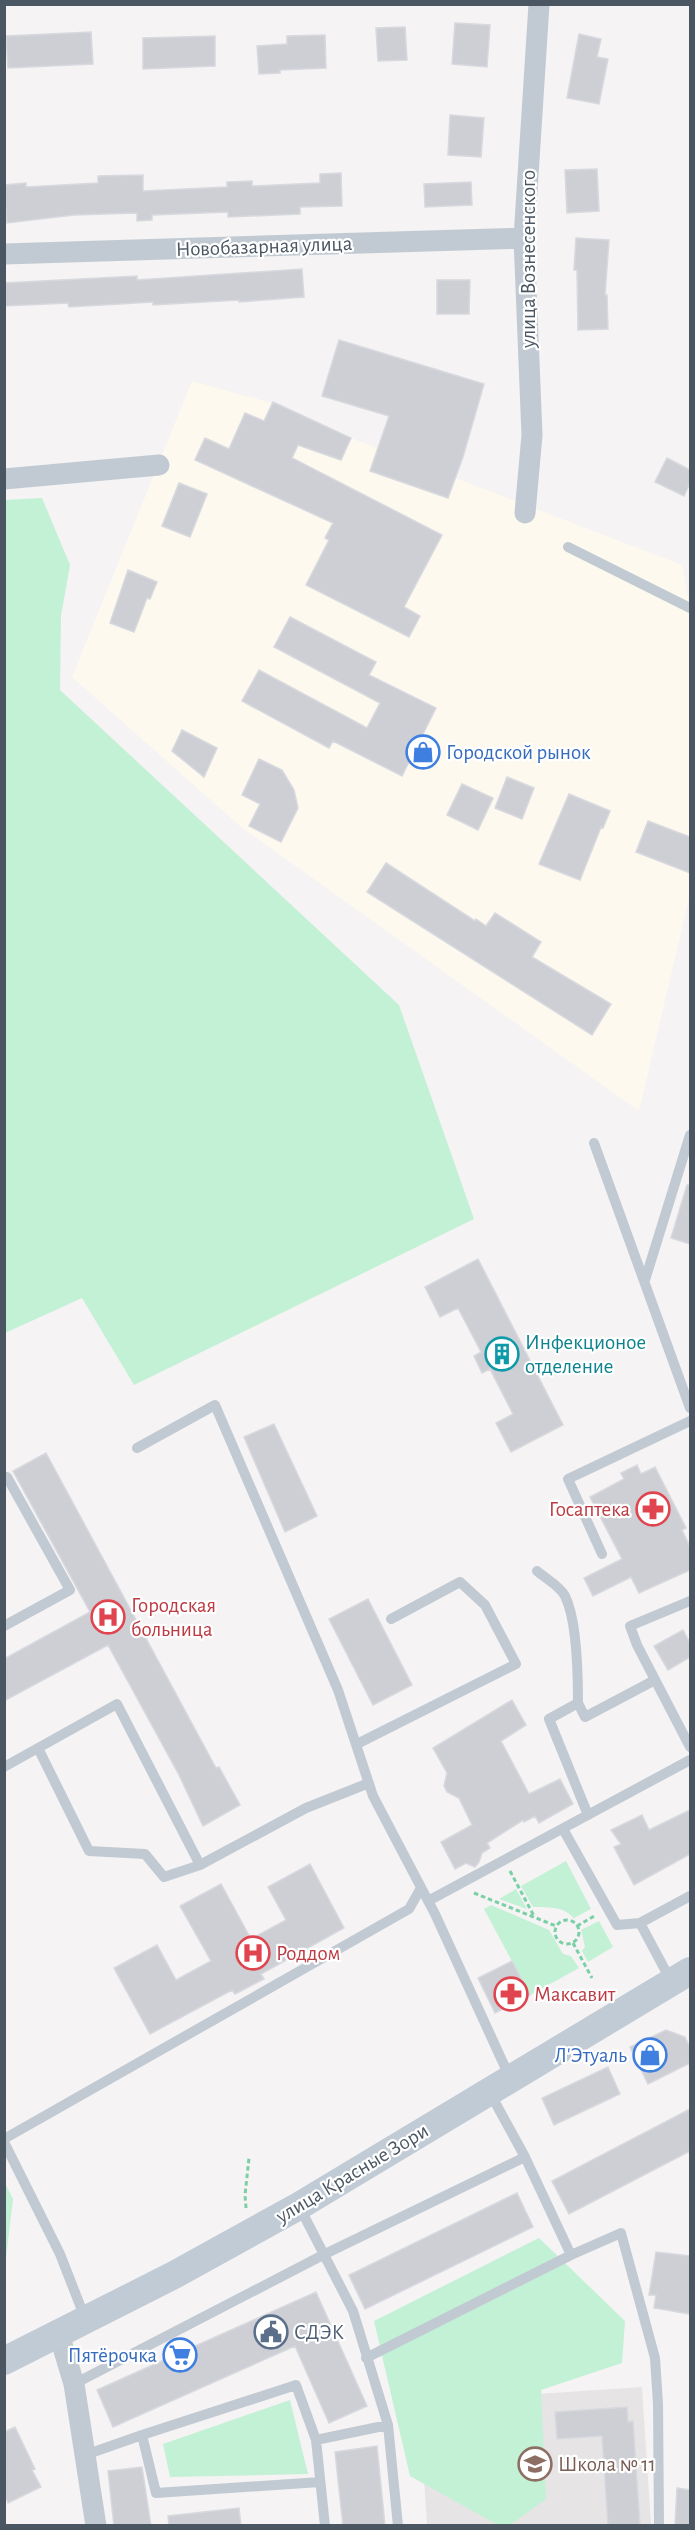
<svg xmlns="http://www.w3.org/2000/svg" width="695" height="2530" font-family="'Alegreya Sans',sans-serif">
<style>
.commercial{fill:#fdf9ef}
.education{fill:#e6e4e5}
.green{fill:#c3f1d5}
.building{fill:#cdcfd5;stroke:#d7d9de;stroke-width:1.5}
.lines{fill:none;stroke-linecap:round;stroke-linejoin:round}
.path{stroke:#7ad0a6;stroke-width:3;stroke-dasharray:4.5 3;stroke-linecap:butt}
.lane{stroke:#c1cad2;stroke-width:10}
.street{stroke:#c1cad2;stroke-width:21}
.secondary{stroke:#c1cbd6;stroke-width:28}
.labels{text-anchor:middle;stroke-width:4.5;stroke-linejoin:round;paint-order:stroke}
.street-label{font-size:21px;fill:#4a5661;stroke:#fff}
.shop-label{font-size:21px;fill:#366cbe;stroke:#fff;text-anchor:end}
.culture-label{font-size:21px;fill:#0d838f;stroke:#fff;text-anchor:start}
.health-label{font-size:21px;fill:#be3a42;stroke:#fff;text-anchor:start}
.service-label{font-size:21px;fill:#4e5e75;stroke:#fff;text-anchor:start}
.education-label{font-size:21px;fill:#785e54;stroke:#fff;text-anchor:start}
</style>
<rect width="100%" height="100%" fill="#f5f3f3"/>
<!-- commercial -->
<path class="commercial" d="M192,381L279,405L351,438L682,565L690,608V894L639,1111L241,827L72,677Z"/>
<!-- education -->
<path class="education" d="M642,2387L651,2525H427L419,2402Z"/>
<!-- green -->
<path class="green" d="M42,498L70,565L61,616L60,690L399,1005L474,1219L134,1385L82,1298L5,1333L4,500Z
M566,1861L591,1909L574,1918L576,1921C564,1905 551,1908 533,1907L521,1886Z
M516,1889L527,1909L499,1899Z
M491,1905L549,1930L563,1954L571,1956L579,1968L530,1995L484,1909Z
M599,1921L613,1947L588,1962L582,1951L585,1947L581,1930Z
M5,2183L13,2199L5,2266Z
M539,2238L625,2321L622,2363L541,2390L546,2499L510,2525H498L410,2476L374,2321Z
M290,2400L308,2474L170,2477L163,2444Z"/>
<!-- building -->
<path class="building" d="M455,23L490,25L487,67L452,64Z
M405,27L407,60L378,61L376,28Z
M91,32L93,64L8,68L6,36Z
M579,34L601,39L597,57L608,59L599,104L567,98Z
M325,35L326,68L280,70V73L259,74L257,46L287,44V36Z
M215,36V66L143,69V38Z
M450,115L484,118L481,157L448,155Z
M597,169L599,211L567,213L565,170Z
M341,173L342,206L300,207V214L228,217V212L152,215V220L137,221V213L74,215L7,223L4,185L26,183V187L98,183V176L143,175V191L227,187V182L252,181V186L320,183V174Z
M471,182L472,205L425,207L424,184Z
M576,238L609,240L605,295H607L608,329L578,330L577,270H574Z
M302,269L304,297L239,302V300L153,305V302L69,307L68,303L4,306V283L137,276V280Z
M437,280H470L469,314H437Z
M339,340L484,384L463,457L448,498L370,471L389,416L322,396Z
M273,402L351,438L341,460L298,445L292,458L442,535L404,607L420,616L409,637L306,585L329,540L325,538L333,523L195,460L205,438L229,449L245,413L264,421Z
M667,458L690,470V483L684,496L655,482Z
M179,483L207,494L190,537L162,526Z
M128,570L157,582L150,599L147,598L134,632L110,623Z
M290,617L376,662L369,675L436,708L402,776L333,741L329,748L242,701L259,670L367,728L380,703L274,647Z
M182,730L217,748L204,777L172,751Z
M259,759L282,770L294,790L298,808L281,842L249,826L260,804L242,795Z
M507,777L534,788L522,819L495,808Z
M462,784L493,798L478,830L447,815Z
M569,794L610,811L603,828L601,827L580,880L539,864Z
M648,821L690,837V873L636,852Z
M386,863L475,921L476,919L486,926L495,913L541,942L532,957L611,1004L592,1035L367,892Z
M687,1185H690V1244L671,1238Z
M478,1259L563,1425L511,1452L496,1423L513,1414L490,1369L482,1373L474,1356L481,1352L458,1308L440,1317L425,1287Z
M274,1424L317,1516L285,1532L244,1437Z
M46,1453L216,1768L219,1767L240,1805L203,1826L179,1775L108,1645L4,1701V1659L90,1612L13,1471Z
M637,1465L641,1474L655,1467L686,1528L682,1530L690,1547V1570L639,1593L631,1577L593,1596L584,1578L622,1559L590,1497L624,1479L621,1473Z
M368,1599L412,1685L373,1705L329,1619Z
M683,1630L690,1643V1657L668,1670L654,1646Z
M512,1700L526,1725L501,1741L529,1794L560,1779L573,1804L539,1823L535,1816L524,1822L523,1820L487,1843L490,1848L482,1853L479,1862L475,1867L466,1863L455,1869L441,1842L472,1825L459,1798L447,1792L444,1786L447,1773L433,1748Z
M690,1810V1854L634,1885L614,1847L621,1844L611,1830L642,1815L649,1830Z
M310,1864L344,1928L261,1974L264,1979L235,1994L232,1990L150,2034L114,1968L157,1945L176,1980L211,1961L180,1906L221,1884L251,1939L286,1920L268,1887Z
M512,1961L530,1995L495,2013L478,1978Z
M666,2030L685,2037L690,2048V2063L648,2084L630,2047Z
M608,2067L620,2094L554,2125L542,2098Z
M690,2109V2151L569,2214L552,2181Z
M517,2193L533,2227L365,2309L349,2275Z
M656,2252L690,2256V2314L654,2308L656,2295H649Z
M316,2292L367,2406L329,2423L295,2346L113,2427L97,2390Z
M627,2407L628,2422L633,2421L640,2526H608L602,2436L557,2439L555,2412Z
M15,2427L35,2469L32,2470L41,2487L8,2503L4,2494V2432Z
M377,2446L385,2526H343L335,2452Z
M142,2467L151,2526H114L108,2471Z
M677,2488L690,2490V2526H675Z
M239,2508L241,2526H169L168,2516Z"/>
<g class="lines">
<!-- path -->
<path class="path" d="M510,1871L534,1916
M474,1893L556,1926
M555 1932a12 12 0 1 1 24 0a12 12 0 1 1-24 0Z
M577,1926L596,1915
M573,1943L592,1978
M246,2208L245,2195L249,2158"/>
<!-- lane -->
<path class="lane" d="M568,547L690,608
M594,1143L690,1408
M645,1280L690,1135
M137,1448L215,1405L338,1690L373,1796L435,1914L510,2078
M602,1554L568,1479L690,1421
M537,1571C545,1578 560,1586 565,1596C577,1620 578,1676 578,1703
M690,1601L630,1626L637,1645L690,1747
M4,1626L70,1590L7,1477
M357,1744L516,1664L485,1605L460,1582L391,1619
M38,1748L89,1851L145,1854L164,1877L200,1865
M4,1767L117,1704L200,1865L306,1808L369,1783
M588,1815L549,1719L578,1703L585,1717L655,1680
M563,1829L617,1925L640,1923L671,1981
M428,1901L690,1760
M640,1923L690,1896
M4,2139L409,1909L421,1888
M4,2142L60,2254L85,2318
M525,2157L571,2255
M299,2206L353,2311L388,2425L398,2526
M366,2358L571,2255L621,2233L655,2358L658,2404L659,2526
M74,2384L325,2254L525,2157L490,2093
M142,2435L296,2385L316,2440
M85,2455L142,2435L156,2493L320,2482
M325,2526L316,2440L388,2425"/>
<!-- street -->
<path class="street" d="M4,254L524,238
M4,479L159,465
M525,513L532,435L524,238L539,4
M59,2334L74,2384L96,2526"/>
<!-- secondary -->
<path class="secondary" d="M4,2361L174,2275L299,2206L690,1971"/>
</g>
<!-- icons -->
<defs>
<symbol id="shop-ring" viewBox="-11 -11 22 22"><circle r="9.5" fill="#fff" stroke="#3f7fe0" stroke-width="1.5"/><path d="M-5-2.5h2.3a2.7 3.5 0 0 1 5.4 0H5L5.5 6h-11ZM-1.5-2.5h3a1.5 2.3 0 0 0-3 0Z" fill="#3f7fe0"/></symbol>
<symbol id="building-ring" viewBox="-11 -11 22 22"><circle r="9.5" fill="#fff" stroke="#0f9aa8" stroke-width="1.5"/><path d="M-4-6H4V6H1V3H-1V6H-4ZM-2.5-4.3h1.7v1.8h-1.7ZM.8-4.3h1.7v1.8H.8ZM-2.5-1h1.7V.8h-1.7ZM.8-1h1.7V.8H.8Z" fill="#0f9aa8"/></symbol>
<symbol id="pharmacy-ring" viewBox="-11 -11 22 22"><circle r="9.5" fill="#fff" stroke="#e0444e" stroke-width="1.5"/><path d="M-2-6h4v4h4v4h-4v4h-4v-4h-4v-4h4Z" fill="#e0444e"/></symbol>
<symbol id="hospital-ring" viewBox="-11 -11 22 22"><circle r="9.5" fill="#fff" stroke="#e0444e" stroke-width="1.5"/><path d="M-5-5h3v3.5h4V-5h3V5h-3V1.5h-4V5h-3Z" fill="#e0444e"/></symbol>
<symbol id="civic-ring" viewBox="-11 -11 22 22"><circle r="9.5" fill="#fff" stroke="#5c6f8a" stroke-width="1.5"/><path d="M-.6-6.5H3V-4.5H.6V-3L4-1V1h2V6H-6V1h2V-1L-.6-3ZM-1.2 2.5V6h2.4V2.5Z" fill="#5c6f8a"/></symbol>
<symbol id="supermarket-ring" viewBox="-11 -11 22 22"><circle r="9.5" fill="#fff" stroke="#3f7fe0" stroke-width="1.5"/><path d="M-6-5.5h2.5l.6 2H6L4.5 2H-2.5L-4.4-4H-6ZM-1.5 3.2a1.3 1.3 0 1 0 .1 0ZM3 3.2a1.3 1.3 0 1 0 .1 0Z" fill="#3f7fe0"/></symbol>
<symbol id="school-ring" viewBox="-11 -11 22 22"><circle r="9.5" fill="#fff" stroke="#8d6e63" stroke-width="1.5"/><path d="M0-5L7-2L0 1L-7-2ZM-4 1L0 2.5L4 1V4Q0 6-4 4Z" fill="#8d6e63"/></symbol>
</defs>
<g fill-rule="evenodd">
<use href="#shop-ring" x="404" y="733" width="38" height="38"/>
<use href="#building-ring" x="483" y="1335" width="38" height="38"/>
<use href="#pharmacy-ring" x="634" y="1490" width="38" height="38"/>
<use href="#hospital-ring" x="89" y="1598" width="38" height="38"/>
<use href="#hospital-ring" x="234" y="1934" width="38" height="38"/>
<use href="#pharmacy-ring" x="492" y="1975" width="38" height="38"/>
<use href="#shop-ring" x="631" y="2036" width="38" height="38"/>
<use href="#civic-ring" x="252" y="2313" width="38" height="38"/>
<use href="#supermarket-ring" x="161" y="2336" width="38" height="38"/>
<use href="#school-ring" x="516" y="2445" width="38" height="38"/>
</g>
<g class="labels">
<!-- street labels -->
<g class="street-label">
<text transform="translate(264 246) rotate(-2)" y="7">Новобазарная улица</text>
<text transform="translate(528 259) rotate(-90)" y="7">улица Вознесенского</text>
<text transform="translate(352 2173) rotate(-31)" y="7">улица Красные Зори</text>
</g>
<!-- shop labels -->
<g class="shop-label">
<text x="446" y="759" text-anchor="start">Городской рынок</text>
<text x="627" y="2062">Л'Этуаль</text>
<text x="157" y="2362">Пятёрочка</text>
</g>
<!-- culture labels -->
<g class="culture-label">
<text x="525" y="1349">Инфекционое<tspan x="525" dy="24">отделение</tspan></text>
</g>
<!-- health labels -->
<g class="health-label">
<text x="630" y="1516" text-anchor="end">Госаптека</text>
<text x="131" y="1612">Городская<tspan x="131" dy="24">больница</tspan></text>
<text x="276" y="1960">Роддом</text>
<text x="534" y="2001">Максавит</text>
</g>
<!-- service labels -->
<g class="service-label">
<text x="294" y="2339">СДЭК</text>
</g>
<!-- education labels -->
<g class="education-label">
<text x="558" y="2471">Школа № 11</text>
</g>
</g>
<!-- border -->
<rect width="695" height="2530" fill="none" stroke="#4a5661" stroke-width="12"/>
</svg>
